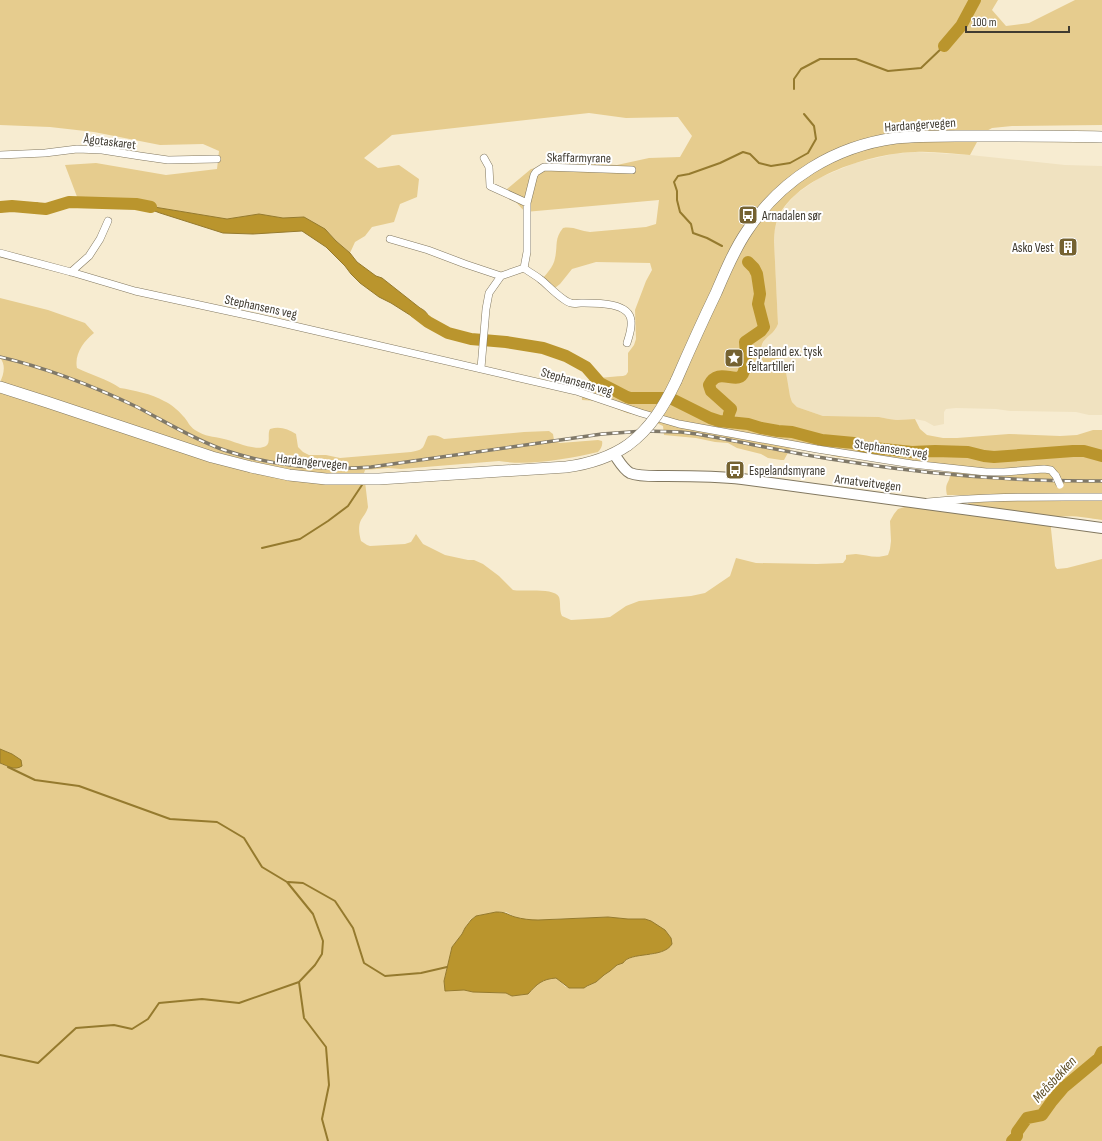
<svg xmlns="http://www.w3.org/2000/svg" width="1102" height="1141" font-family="'Sofia Sans Condensed',sans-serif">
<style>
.built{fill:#f0e2c0}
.green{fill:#e6cc8e;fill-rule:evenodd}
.water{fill:#ba952d;stroke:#957a2e}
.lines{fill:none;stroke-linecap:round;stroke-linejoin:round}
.stream{stroke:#957a2e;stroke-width:2}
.river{stroke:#ba952d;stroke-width:12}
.minor-casing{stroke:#827860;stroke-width:8}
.secondary-casing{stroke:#827860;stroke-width:12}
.primary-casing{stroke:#827860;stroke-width:12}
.minor{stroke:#fff;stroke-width:7}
.secondary{stroke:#fff;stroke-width:10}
.primary{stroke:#fff;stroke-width:11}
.rail-casing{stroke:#807969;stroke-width:3.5}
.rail{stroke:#fff;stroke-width:2;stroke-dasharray:6;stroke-linecap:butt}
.minor-bridge-casing{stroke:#827860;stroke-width:8;stroke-linecap:butt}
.primary-bridge-casing{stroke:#827860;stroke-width:12;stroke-linecap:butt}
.minor-bridge{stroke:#fff;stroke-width:7}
.primary-bridge{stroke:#fff;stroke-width:11}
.labels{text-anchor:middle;stroke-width:4;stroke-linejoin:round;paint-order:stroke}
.street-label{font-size:13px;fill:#403b31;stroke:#fff}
.poi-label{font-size:13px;fill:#403b31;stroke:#fff;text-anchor:start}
.water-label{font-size:14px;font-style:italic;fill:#5e4e26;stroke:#fff}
</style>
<rect width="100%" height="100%" fill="#f7ecd1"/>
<!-- built -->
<path class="built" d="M916,152L970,155L1065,165L1102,166V415H1089L1076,412L1010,411L996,409L956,408L946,409L944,412V424L934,426L925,421L915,419L897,420L889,419L879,417L823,416L797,407L792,402L790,396L785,366L783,360L774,356L761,355L760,349L765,339L775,330L778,324L774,241V232L778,218L787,204L796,194L819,178L855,163L893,154Z"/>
<!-- green -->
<path class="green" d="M0,0H998L992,10L1006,26L1029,23L1075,0H1102V125L1012,126L992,128L983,133L977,142L970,155C952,154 933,151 915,152C873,153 796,176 778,218C775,225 774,233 774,241L778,324C773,338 759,336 761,355L774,356L783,360L785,366L790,396L792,402L797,407L823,416H827L879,417L889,419L897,420L915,419L920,429L927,435L943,438H957L1009,434L1060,436L1077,435L1093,430H1102V520C1086,518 1074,515 1058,517L1051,525V529L1055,566L1057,569L1067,568L1102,559V1141H0V763L8,767L20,760L12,754L0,749V382C4,375 6,364 0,358V298L48,310L85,323L94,333C84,341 74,354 77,368C91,375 107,379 120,388C133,390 152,394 164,401C171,404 178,410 183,416C188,421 189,426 195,430C206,437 212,436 224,439C234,441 256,452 266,446C271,443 267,434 270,429C280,426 288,429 296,434L298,447L303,452L309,455H326L340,458L411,452C426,449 422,448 428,436C434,434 439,436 444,439L524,432L549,431L553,434L554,440L560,443L598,440L602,441C603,445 601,449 598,452C568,459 529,466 499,461L401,469L388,468L365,470L364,473L368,507C367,512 364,515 361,520C358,526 359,534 361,541L367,545L370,546L405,544L411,542L416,534L423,544L445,555L468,560H474L483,564L499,576L513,590C522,592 554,587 559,597C561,603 559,610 562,616L571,620L603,618L610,617L626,606L639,601L691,596L705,593L730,576L736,558L756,563L817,564L843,563L846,559V555C849,555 853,554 856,554C867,555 875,559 888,555L890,549L891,541L890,521L894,514L898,509L908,506L969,509L967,495H947C944,482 950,484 950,473L948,470L877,460L837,457L830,455L814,452L805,447L793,448L790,449L784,460H781L768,458L761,454L737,448L728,443L715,442L696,438L664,435L663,426L642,416L627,413L598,401L582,400L581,384C591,377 611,377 623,376L626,375L628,372V353L634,345L636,339L635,310L646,281L652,270L650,263L596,262L572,269L560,284L551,291L540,282C545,275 554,267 555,258C558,246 554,239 563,228C573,226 580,231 590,232L646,227L656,224L659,200L525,212L516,202L507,189L531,169L570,162L617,165L649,158L680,157L692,136L678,117L626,118L589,113L392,135L364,158L378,168L399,165L419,179L417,197L400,204L394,222L372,227L365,236L355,242L350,253L336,241L329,233L304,217L283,218L259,214L227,219L136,204L79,202L65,165L96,163L166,175L217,169L219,151L203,144L160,145L94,132L50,127L0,125ZM496,912H506L515,917L528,920H538L552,919L608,917L628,919H645L665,930L671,938L667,949C663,951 659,952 654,954C645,956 628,954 623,963L617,965L610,971L604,975L596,982L584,988L566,987L556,978C542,979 537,984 528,994L512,996L506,993L473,992L464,990L445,991L444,981L452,947L462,934L465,928L470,920L476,916Z"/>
<!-- water -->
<path class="water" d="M11,202L38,203L46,209C31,214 16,209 0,212V203Z
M136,204L227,219L259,214L283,218L304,217L325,229L336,241L350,253L357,262L376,276L382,278L420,308C426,311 431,316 427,323L421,322L391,303L379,297L360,283L351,274L345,266L326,247L302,231L253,234L223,233L160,213Z
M0,749L12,754L21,760L22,766C14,771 8,766 0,763Z
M496,912C506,912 506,914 515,917C522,919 530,920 538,920L608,917L628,919H645L651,921L665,930L671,938L672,944C663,959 630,951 623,963L617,965L610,971L604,975L596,982L587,986L584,988H569L556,978C542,979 537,984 528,994L512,996L506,993L473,992L464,990L445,991L444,981L452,947L462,934L465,928L471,920L476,916Z"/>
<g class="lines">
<!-- stream -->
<path class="stream" d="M794,89V79L801,69L820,59H856L888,71L921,68L944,46
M722,246L707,238L693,233L691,224L680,212L677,200V191L674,182L678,176L689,174L720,163L743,152L750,154L759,163L771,166L790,163L808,153L816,139L814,126L804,114
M262,548L300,539L328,521L348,506L362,485
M288,882L303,883L335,901L353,928L364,963L385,976L421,973L447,967
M299,982L304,1018L326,1047L329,1085L322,1119L328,1141
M0,1055L38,1063L76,1028L114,1025L132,1029L148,1019L159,1003L202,999L239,1003L299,982L315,965L322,954L323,941L313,914L287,882L262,867L244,838L217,822L170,819L79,786L35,780L8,767"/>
<!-- river -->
<path class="river" d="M944,46L961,26L975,0
M0,207L12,206L46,209L69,202L136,204L151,207
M415,312L428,322L448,333L471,339L506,342L543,348L566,356L586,367L600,383L627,397L630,398H670L710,418L719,421L748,424L761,428L778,431L792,432L822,440L854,443L864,447L912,452L935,451L968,452L984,456L994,457L1073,451H1084L1102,456
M728,422L729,414L731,409L711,391L709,385C719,365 739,388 744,371C747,362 746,352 745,342L761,331L764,327L758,304L760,294L757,274L754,268L748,262
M1012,1141L1017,1136V1132L1027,1118L1042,1115L1052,1101L1063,1088L1099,1058L1102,1052"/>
<defs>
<path id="minor" d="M0,155L45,153L77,149L102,150L140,156L168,160L217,159
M484,158L489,167L490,186L527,203
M390,239L428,250L465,264L501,276
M0,253L71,272L135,291L260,318L576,391L641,413L679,424L817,449L912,464L986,472H1004L1044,469L1051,470L1056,476
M524,268C529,272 535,275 540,279C548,285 562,301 571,303C574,304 578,303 581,303C595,303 630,302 631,321C632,329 629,336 627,343
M71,272L89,256L100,239L108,221
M481,368L486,309L489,293L501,276L524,268L527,252V203L534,175L536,172L544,167L632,170
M928,502C986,496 1044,497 1102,497"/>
<path id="secondary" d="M614,454C619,461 623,469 630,473C640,477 657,476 667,476C692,476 717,476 742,479L1102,528"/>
<path id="primary" d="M676,381C689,351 702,322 716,293C725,272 734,250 747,231C781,179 835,146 896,138C925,135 955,136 984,136C1023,136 1063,136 1102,137
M0,387L47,402L212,457L251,467L289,475L326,479H379L566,467C589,464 609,458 628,445"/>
</defs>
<!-- minor casing -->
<use href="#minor" class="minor-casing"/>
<!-- secondary casing -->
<use href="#secondary" class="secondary-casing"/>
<!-- primary casing -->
<use href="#primary" class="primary-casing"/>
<!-- minor -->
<use href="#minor" class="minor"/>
<!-- secondary -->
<use href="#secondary" class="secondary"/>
<!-- primary -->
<use href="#primary" class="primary"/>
<defs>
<path id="rail" d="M0,357C47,368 93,386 137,407C166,422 193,439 224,450C272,466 321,471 371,467L602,434L644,431L681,432L697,434C743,442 790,453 837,460C924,474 1013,482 1102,481"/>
</defs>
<!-- rail casing -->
<use href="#rail" class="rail-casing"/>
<!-- rail -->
<use href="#rail" class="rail"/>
<defs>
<path id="minor-bridge" d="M1056,476L1060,485"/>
<path id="primary-bridge" d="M628,445C651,428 664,406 676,381"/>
</defs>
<!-- minor-bridge casing -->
<use href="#minor-bridge" class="minor-bridge-casing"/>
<!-- primary-bridge casing -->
<use href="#primary-bridge" class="primary-bridge-casing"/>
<!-- minor-bridge -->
<use href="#minor-bridge" class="minor-bridge"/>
<!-- primary-bridge -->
<use href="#primary-bridge" class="primary-bridge"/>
</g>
<!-- icons -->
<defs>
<symbol id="bus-square" viewBox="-11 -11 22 22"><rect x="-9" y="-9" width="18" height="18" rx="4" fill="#756231" stroke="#fff"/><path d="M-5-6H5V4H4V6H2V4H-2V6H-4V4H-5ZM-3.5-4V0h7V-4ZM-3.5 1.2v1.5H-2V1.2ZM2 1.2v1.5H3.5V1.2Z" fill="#fff"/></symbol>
<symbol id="building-square" viewBox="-11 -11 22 22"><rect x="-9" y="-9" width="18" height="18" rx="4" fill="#756231" stroke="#fff"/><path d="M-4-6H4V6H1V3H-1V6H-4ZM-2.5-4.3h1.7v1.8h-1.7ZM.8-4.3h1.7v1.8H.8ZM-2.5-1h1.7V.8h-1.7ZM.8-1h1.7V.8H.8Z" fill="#fff"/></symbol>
<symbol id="sight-square" viewBox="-11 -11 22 22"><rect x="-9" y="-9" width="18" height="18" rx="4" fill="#756231" stroke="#fff"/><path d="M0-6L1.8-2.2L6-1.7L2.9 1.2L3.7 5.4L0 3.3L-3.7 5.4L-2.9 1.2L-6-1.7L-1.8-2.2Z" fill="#fff"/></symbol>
</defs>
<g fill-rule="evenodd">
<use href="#bus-square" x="737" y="204" width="22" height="22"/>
<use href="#building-square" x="1057" y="236" width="22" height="22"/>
<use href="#sight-square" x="723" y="347" width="22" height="22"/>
<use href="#bus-square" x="724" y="459" width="22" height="22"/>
</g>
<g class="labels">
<!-- street labels -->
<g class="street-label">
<text transform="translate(920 124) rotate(-4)" y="5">Hardangervegen</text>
<text transform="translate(110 141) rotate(7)" y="5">Ågotaskaret</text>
<text transform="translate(579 157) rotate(1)" y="5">Skaffarmyrane</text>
<text transform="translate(261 306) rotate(12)" y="5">Stephansens veg</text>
<text transform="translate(577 381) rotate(16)" y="5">Stephansens veg</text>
<text transform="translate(891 448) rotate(8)" y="5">Stephansens veg</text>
<text transform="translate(312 461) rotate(6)" y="5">Hardangervegen</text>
<text transform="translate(868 482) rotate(7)" y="5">Arnatveitvegen</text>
</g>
<!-- poi labels -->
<g class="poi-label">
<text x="762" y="220">Arnadalen sør</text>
<text x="1054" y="252" text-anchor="end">Asko Vest</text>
<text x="748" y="356">Espeland ex. tysk<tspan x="748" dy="15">feltartilleri</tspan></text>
<text x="749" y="475">Espelandsmyrane</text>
</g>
<!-- water labels -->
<g class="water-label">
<text transform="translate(1054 1079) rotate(-47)" y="5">Meåsbekken</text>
</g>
</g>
<!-- scale -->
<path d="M966 26v6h103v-6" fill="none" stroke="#403b31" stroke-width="2"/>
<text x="972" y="26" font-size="12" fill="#403b31" stroke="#ffffff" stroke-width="3" paint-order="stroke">100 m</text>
</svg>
